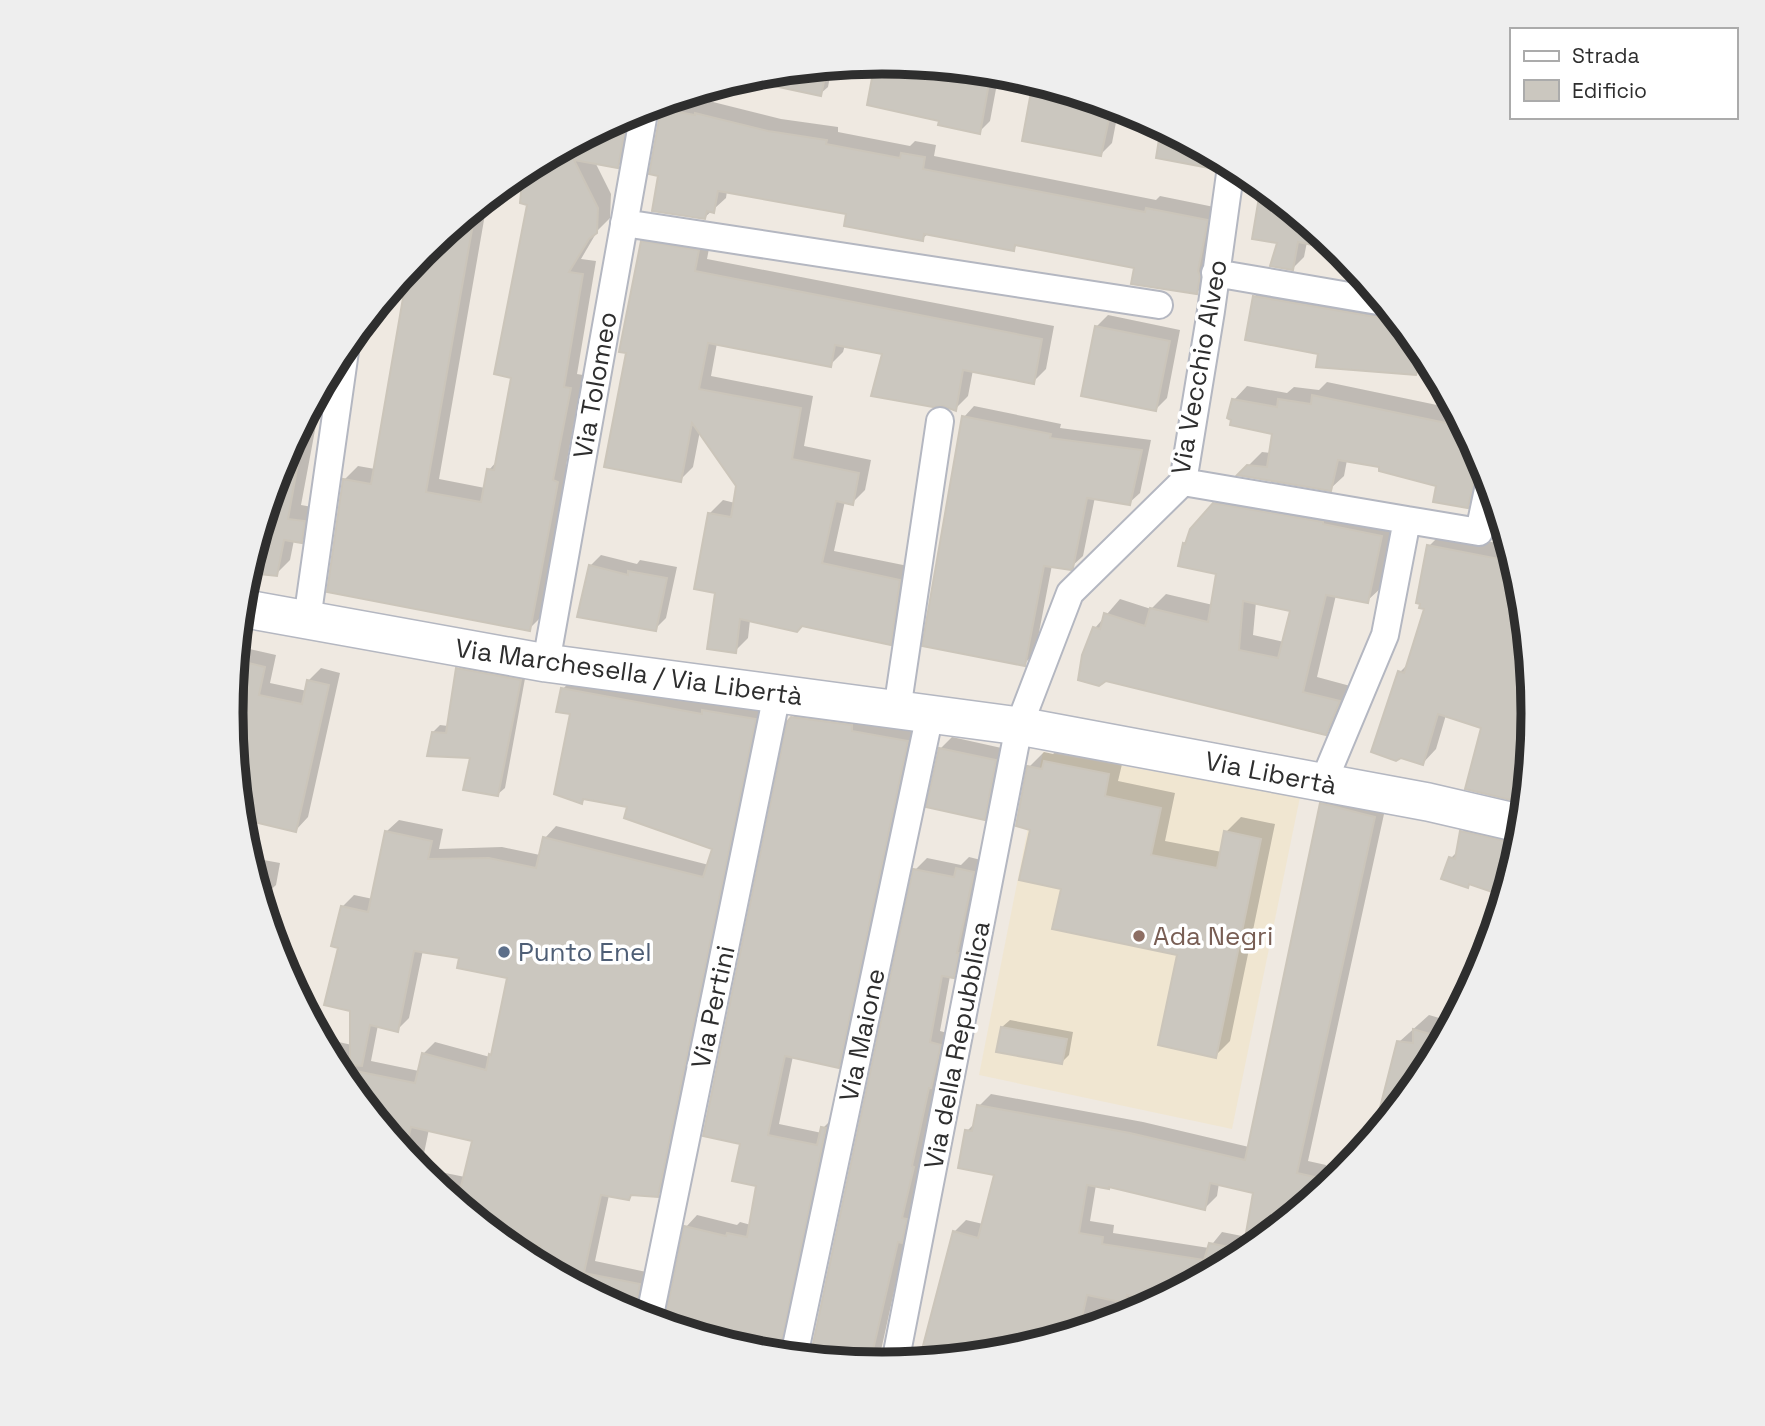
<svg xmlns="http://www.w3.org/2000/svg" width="1765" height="1426" font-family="'Space Grotesk',sans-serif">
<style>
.education{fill:#f0e6d1}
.shadow{fill:#0003;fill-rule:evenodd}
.building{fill:#cbc7bf;stroke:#cbc5ba;stroke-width:2;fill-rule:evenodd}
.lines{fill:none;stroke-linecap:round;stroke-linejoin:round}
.street-casing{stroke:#b4b7c1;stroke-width:30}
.secondary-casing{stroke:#b4b7c1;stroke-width:40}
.street{stroke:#fff;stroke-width:26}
.secondary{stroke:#fff;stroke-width:37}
.education-dot{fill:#8d6e63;stroke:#fff;stroke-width:2.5}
.service-dot{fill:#5c6f8a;stroke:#fff;stroke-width:2.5}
.labels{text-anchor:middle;stroke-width:7;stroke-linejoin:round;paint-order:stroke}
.street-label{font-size:26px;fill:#2e2e2e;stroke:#fff}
.education-label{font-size:26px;fill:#785e54;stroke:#fff;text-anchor:start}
.service-label{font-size:26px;fill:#4e5e75;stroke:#fff;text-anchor:start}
.rim{fill:none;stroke:#2e2e2e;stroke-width:9}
</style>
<rect width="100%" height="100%" fill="#efe9e1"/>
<!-- education -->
<path class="education" d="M1043,752L1300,797L1232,1129L979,1075Z"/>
<!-- shadow -->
<path class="shadow" d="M882,61L999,73L990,121L979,132L941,119Z
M832,66L828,87L820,94L788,87L791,70Z
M1035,82L1119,107L1112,143L1101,154L1024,139Z
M684,99L707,103L709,101L781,119L838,127V132L910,146L915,141L936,145L934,156L1156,200L1160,196L1219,208L1209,280L1197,292L1136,267L1018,244L1013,249L929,233L922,239L848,213L727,191L726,198L704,218L660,174L661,115L674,102L680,103Z
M633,111L631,153L618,166L595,162L611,194L610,218L598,230L581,259L596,261L577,374L583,375L566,466L571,468L543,615L529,629L345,479L358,466L375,469L410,266L422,252L488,197L439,479L485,488L489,470L497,461L513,377L529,204L522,202L525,169Z
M1263,186L1339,249L1307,242L1304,257L1292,269L1279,242L1254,238Z
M655,229L711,238L707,259L1054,326L1046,369L1033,382L973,370L968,396L955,409L884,353L845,345L843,352L830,365L717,343L711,376L813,396L804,446L871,460L865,490L852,503L845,501L834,551L913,567L903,630L890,643L802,624L750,620L748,638L735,651L717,592L710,513L723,500L735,503L738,485L700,431L693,467L680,480L628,352L642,242Z
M1268,283L1385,303L1425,351L1434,369L1422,367L1416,373L1320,352L1255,296Z
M1108,315L1180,330L1167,398L1156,409L1097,326Z
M324,382L301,505L318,508L315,528L301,542L294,540L290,560L276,574L248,569L281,463Z
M1327,382L1456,409L1486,468L1481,493L1467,506L1438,485L1381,466L1347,460L1344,476L1330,489L1248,466L1262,452L1271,453L1274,432L1234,400L1247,386L1287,393L1294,387L1319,390Z
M974,406L1061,424L1060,428L1151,440L1140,493L1129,503L1095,497L1083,556L1070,568L1052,565L1035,653L1024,664L964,417Z
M1229,489L1396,521L1382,587L1367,601L1336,595L1317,677L1354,687L1340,719L1325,734L1095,628L1120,599L1151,609L1166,594L1213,605L1218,573L1184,544L1214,504ZM1256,602L1292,609L1284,642L1253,635Z
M1505,532L1522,586L1534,713L1527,786L1515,799L1483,727L1446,715L1436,749L1423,763L1400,672L1410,662L1427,608L1429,546L1442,533L1503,544Z
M601,555L637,564L640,560L677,567L666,618L655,629L590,566Z
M237,646L276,655L270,683L307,691L309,680L321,668L340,673L308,817L296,830L241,818L231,713Z
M465,662L526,673L505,788L498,794L472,756L433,732L440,725L448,726L458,669Z
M574,677L766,708L669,1183L657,1195L634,1193L629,1198L609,1195L595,1261L651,1273L650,1320L633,1315L537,1264L542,1244L496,1235L421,1174L340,1075L321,1038L352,1045V1010L340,946L333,945L343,906L354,895L373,899L387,831L399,820L443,829L439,849L502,847L540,855L545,838L556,826L709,865L714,848L629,806L586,798L582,802L572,712L563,689ZM423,950L462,957L509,977L493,1052L490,1057L435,1042L423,1054L419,1071L371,1061L378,1025L397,1030L409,1018ZM429,1129L474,1139L465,1177L421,1168Z
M804,706L919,730L850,1055L838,1067L793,1056L779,1124L822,1133L823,1128L834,1117L795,1356L777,1354L776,1352L773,1354L755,1352L663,1324H666L686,1227L697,1215L737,1225L740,1222L751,1225L758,1185L742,1143L792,718Z
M952,737L1006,749L995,807L984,818L941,748Z
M1060,747L1123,760L1118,781L1175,793L1165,841L1222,852L1226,832L1241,817L1275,824L1230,1041L1215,1056L1179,954L1063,888L1032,828L1029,767L1044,752L1053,754Z
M1334,792L1386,805L1308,1161L1326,1165L1321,1192L1244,1255L1132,1315L1047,1341L1041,1339L1040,1343L1009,1352L921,1361L925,1337L954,1232L966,1220L983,1224L996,1173L967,1131L976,1122L979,1106L991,1094L1143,1122L1249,1147L1321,804ZM1219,1183L1255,1192L1247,1237L1222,1232L1209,1248L1113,1233L1114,1225L1090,1221L1096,1185L1110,1186L1205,1208L1217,1196Z
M1476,818L1522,841L1505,895L1470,883L1467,886L1451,858L1458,851L1462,832Z
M248,857L280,863L276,885L263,897H260Z
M969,857L985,861L965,965L953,977L950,976L940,1031L951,1034L878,1364L812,1358L915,870L927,858L961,865Z
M271,932L283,935L278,956Z
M1429,1015L1453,1022L1424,1075L1374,1136L1399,1042Z
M1010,1020L1073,1032L1069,1055L1062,1062L1002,1027Z"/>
<!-- building -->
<path class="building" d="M883,61L991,72L980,134L938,125L939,121L867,105L875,62Z
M827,67L821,96L746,80V77L756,74Z
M1033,81L1112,105L1101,156L1022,141Z
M661,109L695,115V113L768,131L827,140L826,144L900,158L901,153L925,157L923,169L1145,212L1146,208L1208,220L1198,271L1200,276L1197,294L1131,284L1134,268L1015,245L1014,251L924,234L923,241L844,226L846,214L718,191L714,213L707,211L705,219L652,211L658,176L649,174Z
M628,114L618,168L574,160L598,208L597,233L589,239L569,272L583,274L564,387L571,388L553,480L558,482L530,631L327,592L343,479L371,484L408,269L422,252L476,207L426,492L481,502L487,469L494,470L511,378L494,374L527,205L520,203L523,170Z
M1161,127L1220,158L1215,169L1156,158Z
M1261,185L1272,194L1342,251L1298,242L1293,270L1270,266L1277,243L1252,239Z
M641,241L699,250L695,271L1042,339L1034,384L963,370L956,411L943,406L933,407L871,396L882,354L835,345L831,367L708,343L699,389L801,408L792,459L859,473L853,505L836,501L822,563L900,580L891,645L802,626L797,632L740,619L736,653L707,649L715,593L694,589L708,513L731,517L736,486L692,423L681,482L604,467L626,353L619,352Z
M1253,296L1381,318L1394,314L1425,351L1435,371L1418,368L1416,375L1316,367L1318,354L1245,340Z
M1095,326L1170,341L1156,411L1081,396Z
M1312,395L1465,427L1485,465L1479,469L1475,476L1468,508L1433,502L1436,486L1379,471V467L1338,460L1331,491L1237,475L1247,465L1267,467L1272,434L1230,425L1231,420L1227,418L1232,399L1277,407L1278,399L1311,404Z
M962,416L1051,434L1050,438L1142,450L1130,505L1087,498L1073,568L1071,570L1044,566L1025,666L922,646Z
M288,449L300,452L288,519L305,521L302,543L284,540L277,576L249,573L248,570L281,463Z
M1213,503L1323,522V524L1382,536L1368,603L1326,595L1303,692L1340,701L1326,735L1106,681L1099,686L1078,680L1082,655L1093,627L1100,629L1104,613L1145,626L1150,608L1208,622L1216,574L1178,566L1183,543L1185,544L1190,529ZM1243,601L1290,611L1278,658L1239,650Z
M1427,545L1515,562L1522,586L1534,713L1533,729L1515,801L1465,789L1481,728L1438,714L1423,765L1401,758L1396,761L1371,752L1398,671L1404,673L1424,609L1419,608L1420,604L1416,603Z
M589,565L628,575V571L667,578L656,631L577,617Z
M236,660L265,667L259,695L302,704L307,680L329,685L296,832L241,819L231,713Z
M456,668L521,680L498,796L463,790L470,758L427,756L432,732L446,733Z
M561,688L702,714V710L756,719L658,1197L631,1195L629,1200L601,1195L584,1273L640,1284L634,1314L627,1312L536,1263L540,1246L499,1237L457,1203L472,1141L411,1127L405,1153L336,1067L415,1083L422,1053L486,1070L489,1054L491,1055L507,978L457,968L459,958L414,951L398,1032L370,1025L362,1066L350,1065V1011L324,1005L338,948L331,946L341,906L368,912L385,831L432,841L428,859L489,858L536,868L543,837L703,877L712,849L624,818L627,807L583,799L582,804L554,794L570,714L556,712Z
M791,717L852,725V731L908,741L839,1068L785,1056L768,1135L817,1145L821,1127L826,1128L779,1354L755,1352L664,1324L684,1226L726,1236L727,1233L747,1237L756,1186L732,1181L740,1144L703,1136L787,722Z
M939,748L996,760L985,820L926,807Z
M1044,761L1109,774L1105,796L1161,808L1151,855L1217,868L1224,831L1261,839L1216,1058L1158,1045L1177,955L1052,929L1061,889L1019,880L1030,830L1016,826L1027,766L1042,769Z
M1320,803L1375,817L1297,1173L1315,1177L1311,1201L1244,1255L1157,1302L1127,1295L1125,1303L1087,1295L1079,1331L1009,1352L919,1361L953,1231L978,1238L994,1175L958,1168L965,1130L972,1131L977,1105L1130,1133L1245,1160ZM1210,1183L1253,1193L1243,1250L1209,1243L1204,1260L1102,1244L1103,1237L1079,1233L1087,1185L1109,1189V1187L1205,1210Z
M1460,831L1520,844L1511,874H1508L1501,895L1469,884L1468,888L1441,879L1449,857L1455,859Z
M956,868L974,872L957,953H959L954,978L942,976L930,1042L941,1045L931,1088H929L912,1166L914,1167L902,1218L907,1219L904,1233L902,1243L898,1242L870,1363L837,1355L836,1360L810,1358L913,869L954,877Z
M1001,1027L1067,1039L1062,1064L996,1052Z
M1413,1029L1444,1038L1424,1075L1372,1139L1397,1041L1413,1043Z"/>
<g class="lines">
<defs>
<path id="street" d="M624,223L1159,305
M1215,273L1384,302
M1183,482L1407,520
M307,620L346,344
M546,663L645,107
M897,710L940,421
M1323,783L1385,635L1407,520L1479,532L1490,480
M649,1320L777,694
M794,1356L930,714
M895,1363L1019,726L1070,593L1183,482L1211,311L1230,174L1234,165"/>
<path id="secondary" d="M241,608L546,663L1019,726L1428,802L1523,824"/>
</defs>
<!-- street casing -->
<use href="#street" class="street-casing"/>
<!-- secondary casing -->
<use href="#secondary" class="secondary-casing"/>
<!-- street -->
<use href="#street" class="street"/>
<!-- secondary -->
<use href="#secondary" class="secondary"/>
</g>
<!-- markers -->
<circle class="education-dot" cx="1139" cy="936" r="7"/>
<circle class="service-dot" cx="504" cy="952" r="7"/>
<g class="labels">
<!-- street labels -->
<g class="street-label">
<text transform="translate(1199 367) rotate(-80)" y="9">Via Vecchio Alveo</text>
<text transform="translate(595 385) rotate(-80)" y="9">Via Tolomeo</text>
<text transform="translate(629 672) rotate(8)" y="9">Via Marchesella / Via Libertà</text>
<text transform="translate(1271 773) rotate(11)" y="9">Via Libertà</text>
<text transform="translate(713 1007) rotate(-78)" y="9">Via Pertini</text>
<text transform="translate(862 1035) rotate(-78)" y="9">Via Maione</text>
<text transform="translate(957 1045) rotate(-79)" y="9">Via della Repubblica</text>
</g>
<!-- education labels -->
<g class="education-label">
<text x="1153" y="945">Ada Negri</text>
</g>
<!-- service labels -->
<g class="service-label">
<text x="518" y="961">Punto Enel</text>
</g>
</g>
<!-- crop -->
<path d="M0 0H1765V1426H0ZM243 713a639 639 0 1 1 1278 0a639 639 0 1 1-1278 0Z" fill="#eee" fill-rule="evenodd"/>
<path class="rim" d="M243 713a639 639 0 1 1 1278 0a639 639 0 1 1-1278 0Z"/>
<!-- legend -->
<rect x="1510" y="28" width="228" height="91" fill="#ffffff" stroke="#ababab" stroke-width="2"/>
<rect x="1524" y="51" width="35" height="10" fill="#ffffff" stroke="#ababab" stroke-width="2"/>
<text x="1572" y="63" font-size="21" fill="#2e2e2e">Strada</text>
<rect x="1524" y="80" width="35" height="21" fill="#cbc7bf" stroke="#ababab" stroke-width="2"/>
<text x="1572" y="98" font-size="21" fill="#2e2e2e">Edificio</text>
</svg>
